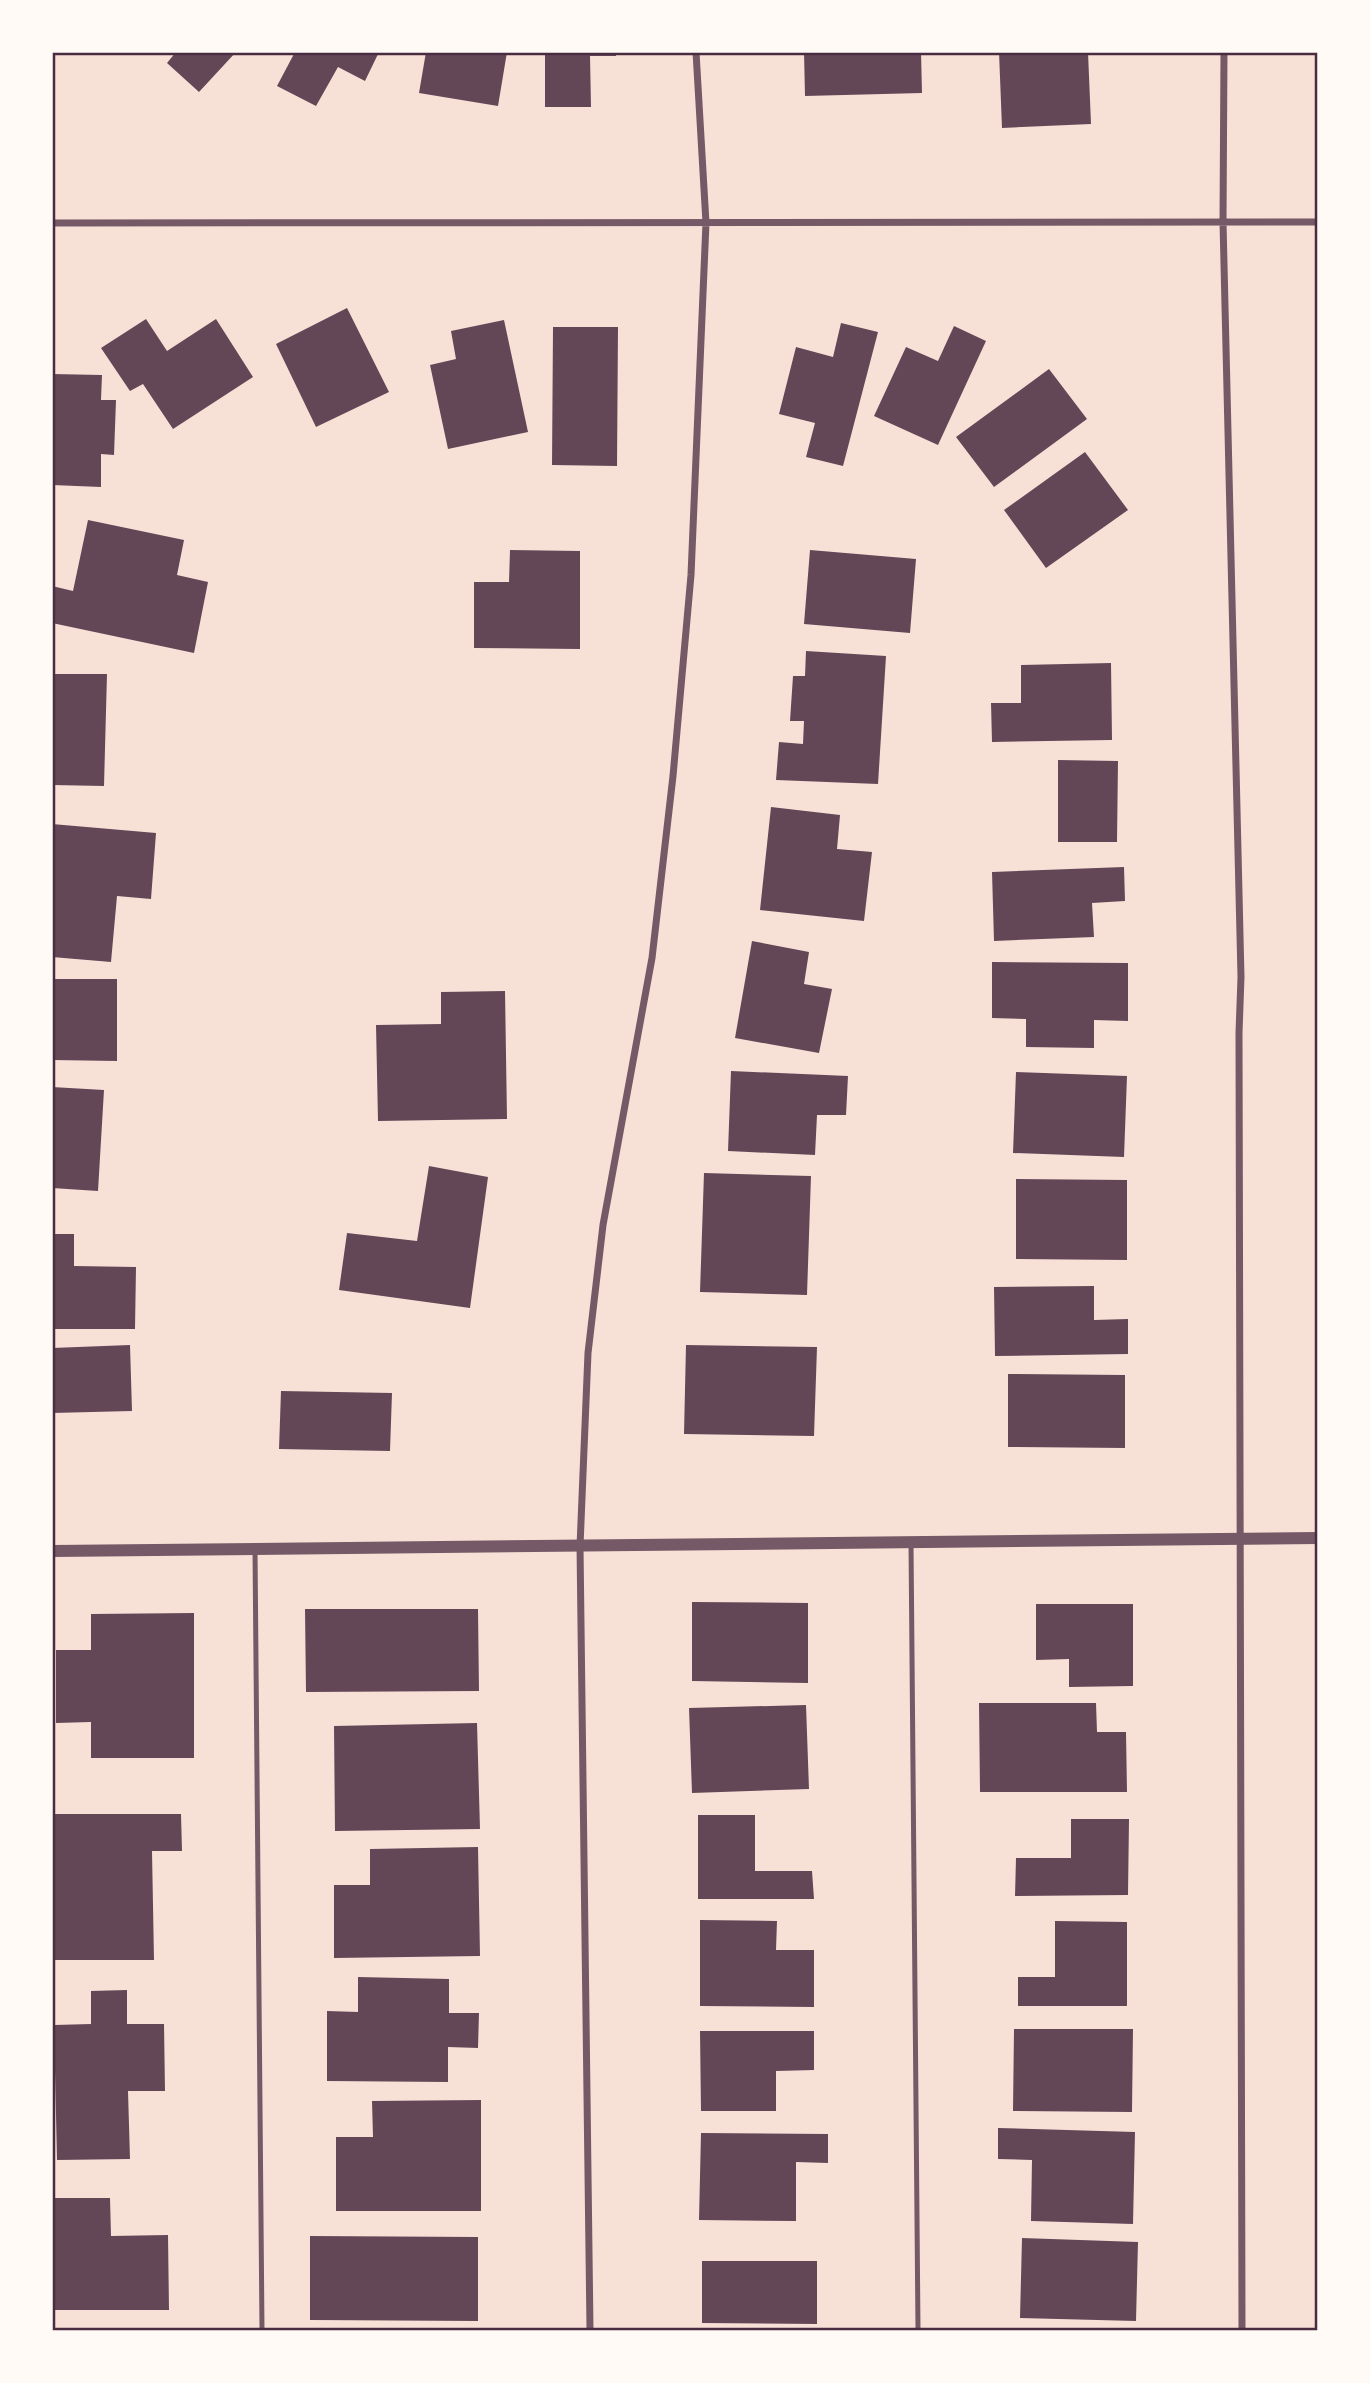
<svg xmlns="http://www.w3.org/2000/svg" width="1370" height="2383" font-family="Signika,sans-serif">
<style>
.building{fill:#644757}
.lines{fill:none;stroke-linecap:round;stroke-linejoin:round}
.service{stroke:#755966;stroke-width:5}
.minor{stroke:#755966;stroke-width:7}
.tertiary{stroke:#755966;stroke-width:12}
.neatline{fill:none;stroke:#4a2c40;stroke-width:2.5}
</style>
<rect width="100%" height="100%" fill="#f7e1d7"/>
<!-- building -->
<path class="building" d="M176,52H236L199,92L167,63Z
M295,52H379L365,81L338,67L316,106L277,86Z
M426,52H507L498,106L419,93Z
M545,52H616V56H590L591,107H545Z
M804,52H921L922,93L805,96Z
M999,52H1088L1091,124L1002,128Z
M347,308L389,392L316,427L276,344Z
M146,319L167,351L216,319L253,377L173,429L143,384L130,391L101,348Z
M504,320L528,432L448,449L430,365L456,359L451,331Z
M841,323L878,332L843,466L806,457L815,423L779,414L796,347L833,357Z
M954,326L986,341L938,445L874,416L906,347L938,361Z
M553,327H618L617,466L552,465Z
M1049,369L1087,419L994,487L956,437Z
M52,374L102,375L101,400H116L114,455L101,454V487L52,485Z
M1085,452L1128,510L1046,568L1004,510Z
M88,520L184,540L177,575L208,582L194,653L52,623V586L73,591Z
M510,550L580,551V649L474,648V582H509Z
M810,550L916,559L910,633L804,624Z
M806,651L886,656L878,784L776,780L779,742L803,744L804,721H790L793,676H805Z
M1111,663L1112,740L992,742L991,703H1021V665Z
M52,674H107L104,786L52,785Z
M1058,760L1118,761L1117,842H1058Z
M771,807L840,815L837,849L872,852L864,921L760,910Z
M52,824L156,833L151,899L117,896L111,962L52,957Z
M1124,867L1125,901L1092,903L1094,937L994,941L992,872Z
M752,941L809,952L804,984L832,989L819,1053L735,1038Z
M992,962L1128,963V1021L1094,1020V1048L1026,1047V1019L992,1018Z
M52,979H117V1061L52,1060Z
M505,991L507,1119L378,1121L376,1025L441,1024V992Z
M731,1071L848,1076L846,1115H817L815,1155L728,1151Z
M1016,1072L1127,1076L1124,1157L1013,1153Z
M52,1087L104,1090L98,1191L52,1188Z
M429,1166L488,1177L470,1308L339,1290L347,1233L417,1241Z
M704,1173L811,1176L807,1295L700,1292Z
M1016,1179L1127,1180V1260L1016,1259Z
M52,1234H74V1266L136,1267L135,1329H52Z
M1094,1286V1320L1128,1319V1354L995,1356L994,1287Z
M130,1345L132,1411L52,1413V1348Z
M686,1345L817,1347L814,1436L684,1434Z
M1008,1374L1125,1375V1448L1008,1447Z
M281,1391L392,1393L390,1451L279,1449Z
M692,1602L808,1603V1683L692,1681Z
M1036,1604H1133V1686L1069,1687V1659L1036,1660Z
M305,1609H478L479,1691L306,1692Z
M194,1613V1758H91V1722L56,1723V1650H91V1614Z
M979,1703H1096L1097,1732H1126L1127,1792H980Z
M806,1705L809,1789L692,1793L689,1708Z
M477,1723L480,1829L335,1831L334,1726Z
M52,1814H181L182,1851H152L154,1960H52Z
M698,1815H755V1871H812L814,1899H698Z
M1071,1819H1129L1128,1895L1015,1896L1016,1858H1071Z
M478,1847L480,1956L334,1958V1885H370V1849Z
M700,1920L777,1921L776,1950H814V2007L700,2006Z
M1055,1921L1127,1922V2006H1018V1977H1055Z
M358,1977L449,1979V2013H479L478,2048L448,2047V2082L327,2081V2011L358,2012Z
M127,1990V2024H164L165,2091H128L130,2159L57,2160L54,2025L91,2024V1991Z
M1014,2029H1133L1132,2112L1013,2111Z
M700,2031H814V2070L776,2071V2111H701Z
M481,2100V2211H336V2137H373L372,2101Z
M998,2128L1135,2132L1133,2224L1031,2221L1032,2160L998,2159Z
M701,2133L828,2134V2163L796,2162V2221L699,2220Z
M53,2198H110L111,2236L168,2235L169,2310H53Z
M310,2236L478,2237V2321L310,2320Z
M1022,2238L1138,2242L1136,2321L1020,2318Z
M702,2261H817V2324L702,2323Z"/>
<g class="lines">
<!-- service -->
<path class="service" d="M911,1543L918,2330
M255,1550L262,2330"/>
<!-- minor -->
<path class="minor" d="M1224,52L1223,222L1241,977L1239,1033L1242,2330
M52,223L1318,222
M590,2330L580,1546L588,1353L603,1225L652,958L673,776L691,575L706,223L696,52"/>
<!-- tertiary -->
<path class="tertiary" d="M52,1551L1318,1538"/>
</g>
<!-- border -->
<rect width="1370" height="2383" fill="none" stroke="#fffaf5" stroke-width="108"/>
<rect x="54" y="54" width="1262" height="2275" class="neatline"/>
</svg>
